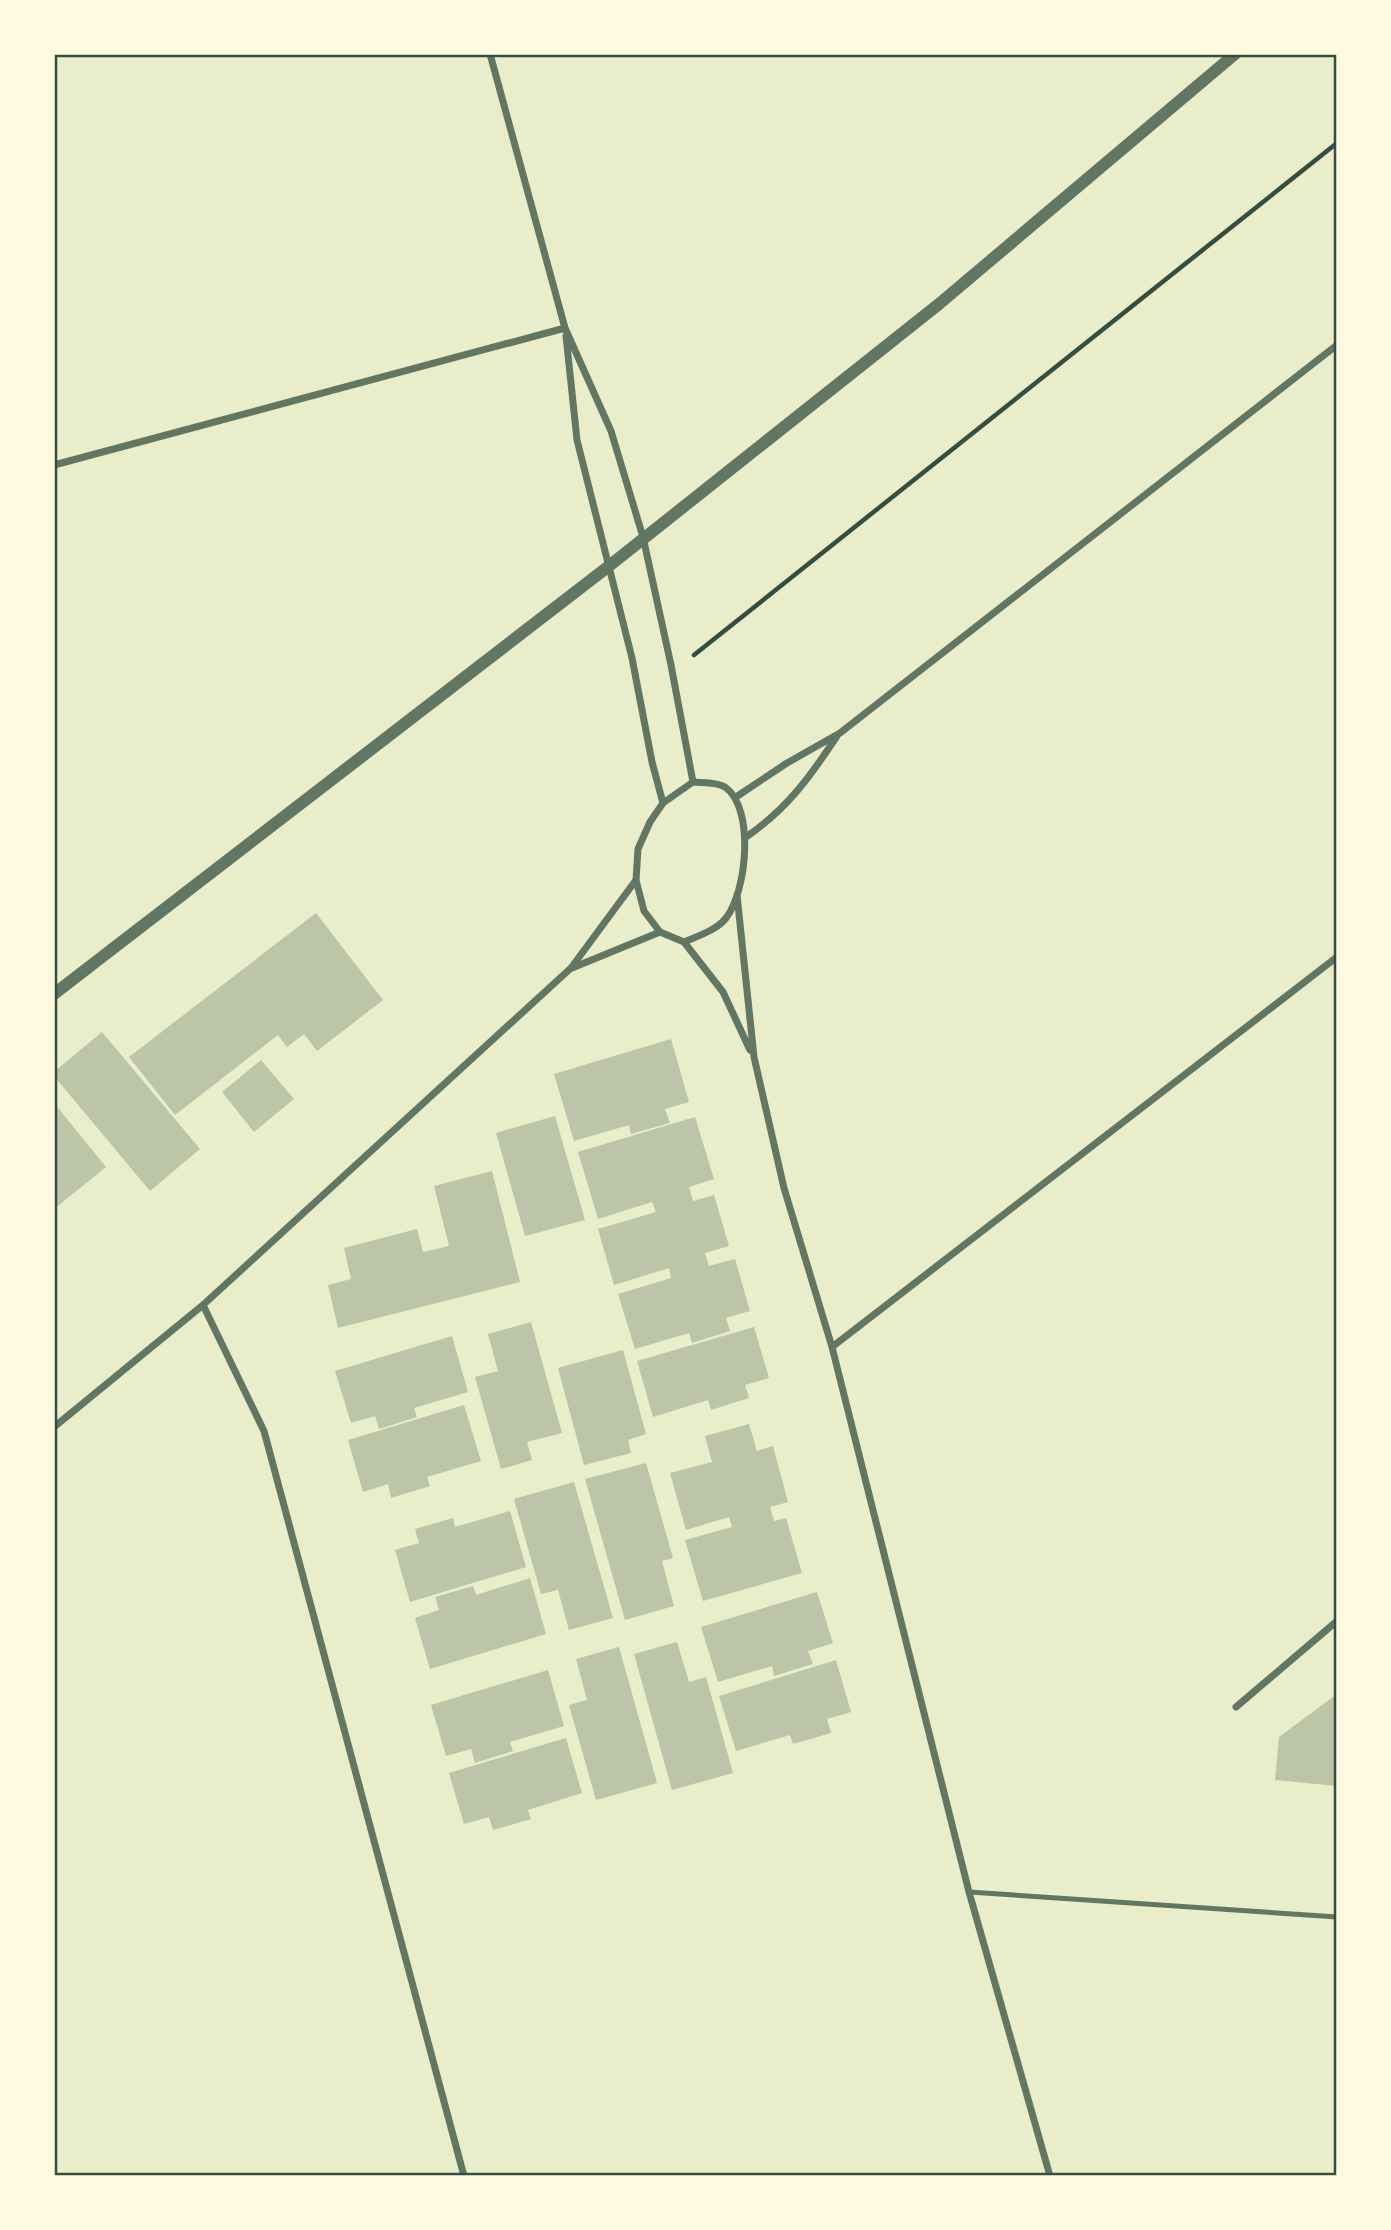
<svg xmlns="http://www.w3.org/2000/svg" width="1391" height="2230" font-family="Raleway,sans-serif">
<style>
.building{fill:#bcc5a7}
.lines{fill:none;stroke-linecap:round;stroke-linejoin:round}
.path{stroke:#344e41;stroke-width:4.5}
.service{stroke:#617663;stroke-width:5}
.minor{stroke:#617663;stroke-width:7}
.tertiary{stroke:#617663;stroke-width:12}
.neatline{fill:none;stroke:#344e41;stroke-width:2.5}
</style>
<rect width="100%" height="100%" fill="#e9edc9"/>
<!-- building -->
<path class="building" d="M316,913L383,1000L317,1051L304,1034L287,1047L278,1035L175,1115L129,1057Z
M102,1032L200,1149L150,1191L54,1076V1072Z
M671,1039L689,1102L665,1109L670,1123L631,1134L629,1125L574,1141L554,1074Z
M261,1060L294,1099L254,1132L222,1092Z
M54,1103L106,1167L54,1209Z
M555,1116L585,1220L525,1236L496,1133Z
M695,1117L714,1179L689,1187L693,1201L714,1195L729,1246L705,1253L709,1266L735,1259L750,1311L726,1318L730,1331L692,1343L689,1333L635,1349L618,1294L671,1278L669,1268L614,1285L598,1229L656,1212L652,1202L598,1219L578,1152Z
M492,1171L520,1282L338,1328L328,1285L351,1279L344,1248L417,1229L423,1252L449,1246L434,1186Z
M531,1322L562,1433L527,1442L532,1460L501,1469L475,1377L498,1371L488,1334Z
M754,1327L769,1378L745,1385L749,1398L711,1410L708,1400L653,1417L637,1361Z
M452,1336L468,1392L414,1408L417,1417L379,1429L375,1416L351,1423L335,1371Z
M623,1350L646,1434L628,1440L631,1453L584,1465L558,1368Z
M464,1405L481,1461L427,1477L430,1486L391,1498L388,1484L363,1492L348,1440Z
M749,1424L757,1451L773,1446L788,1502L770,1507L774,1521L786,1518L802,1573L703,1601L685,1540L732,1527L729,1517L686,1530L670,1473L712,1462L705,1436Z
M646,1463L673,1558L662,1561L674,1606L625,1620L585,1479Z
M574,1482L613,1618L569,1630L558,1590L541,1594L514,1499Z
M510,1511L526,1567L410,1602L395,1550L419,1543L415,1529L453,1518L455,1527Z
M530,1578L546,1634L430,1669L415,1618L439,1610L435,1597L473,1586L476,1595Z
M817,1592L833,1643L808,1651L813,1664L774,1676L772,1666L718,1682L701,1627Z
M677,1642L689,1682L706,1677L733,1773L672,1790L634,1654Z
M619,1647L657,1783L596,1800L569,1705L587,1700L576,1659Z
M836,1660L851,1712L827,1719L831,1733L793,1744L790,1735L736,1751L719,1696Z
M548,1670L564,1726L510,1742L513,1751L475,1763L471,1749L446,1756L431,1705Z
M1337,1694V1786L1275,1780L1279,1737Z
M566,1738L582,1793L528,1810L531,1819L493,1830L489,1817L464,1824L449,1773Z"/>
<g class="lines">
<!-- path -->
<path class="path" d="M694,655L1337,143"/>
<!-- service -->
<path class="service" d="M969,1892L1337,1917"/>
<!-- minor -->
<path class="minor" d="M490,54L565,328L611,431L643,537L671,665L693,782
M566,336L577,440L632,658L652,762L663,803
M54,465L565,328
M693,782C703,783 717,782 725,787C755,808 747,891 726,918C717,930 698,936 684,942L660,932L644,911L636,880L638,849L650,822L663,803Z
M736,797L787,763L840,733L1337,345
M746,837C787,809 810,777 837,736
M737,895L754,1057L784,1188L832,1347L969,1892L1050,2176
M684,942L723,992L750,1050
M572,968L660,932
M203,1305L264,1431L464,2176
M832,1347L1337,957
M54,1427L203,1305L571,968L636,880
M1236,1707L1337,1621"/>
<!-- tertiary -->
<path class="tertiary" d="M54,994L609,566L939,304L1235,54"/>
</g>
<!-- border -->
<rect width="1391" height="2230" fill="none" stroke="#fefae0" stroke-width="112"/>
<rect x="56" y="56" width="1279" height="2118" class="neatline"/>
</svg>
